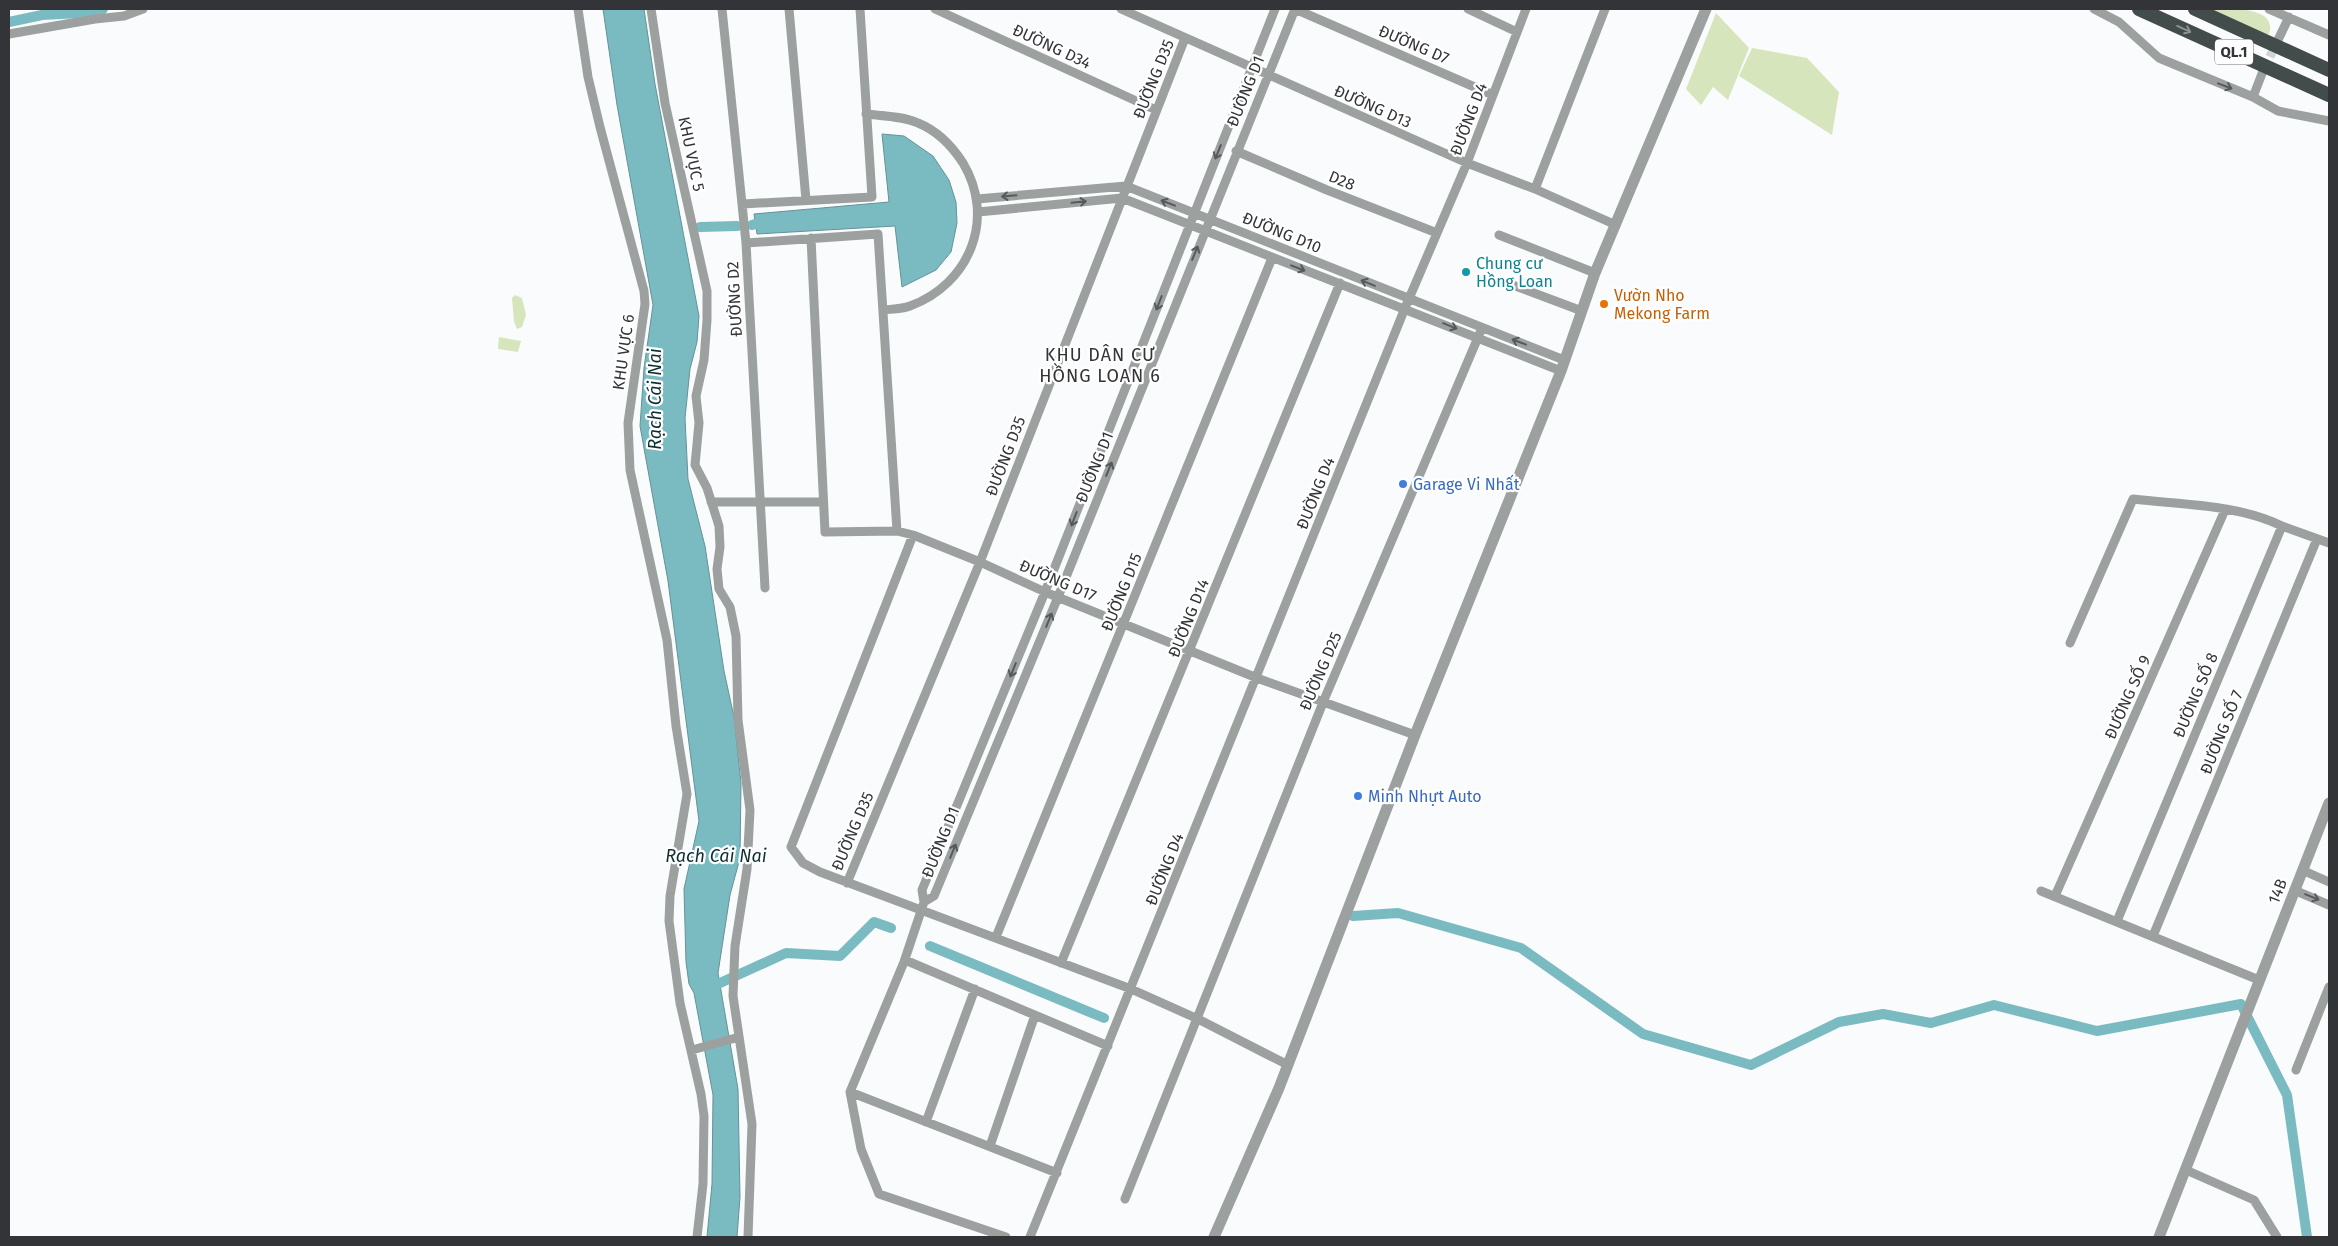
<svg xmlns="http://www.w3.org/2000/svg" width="2338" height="1246" font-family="'Fira Sans',sans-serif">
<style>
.green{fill:#d7e5bc}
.water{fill:#7abbc1;stroke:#649298}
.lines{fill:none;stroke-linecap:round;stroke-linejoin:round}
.canal{stroke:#7abbc1;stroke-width:10}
.minor-tunnel{stroke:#d2d3d6;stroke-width:9;stroke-dasharray:9 4.5;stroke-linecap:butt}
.minor{stroke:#9ca1a0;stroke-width:9}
.tertiary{stroke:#9ca1a0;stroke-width:11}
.trunk{stroke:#424c4a;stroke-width:14}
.oneway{stroke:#8e9492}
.oneway2{stroke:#575a5c}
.culture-dot{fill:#0f9aa8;stroke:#fff;stroke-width:2}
.food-dot{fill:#e8710a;stroke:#fff;stroke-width:2}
.shop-dot{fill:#3f7fe0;stroke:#fff;stroke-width:2}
.labels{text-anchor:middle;stroke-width:4.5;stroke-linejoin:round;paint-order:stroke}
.shield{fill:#fff;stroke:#707174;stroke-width:1}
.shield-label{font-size:15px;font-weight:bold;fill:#323438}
.street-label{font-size:16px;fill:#323438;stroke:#fff}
.culture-label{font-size:16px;fill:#0d838f;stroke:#fff;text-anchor:start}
.food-label{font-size:16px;fill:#c56008;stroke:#fff;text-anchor:start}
.shop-label{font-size:16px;fill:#366cbe;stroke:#fff;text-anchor:start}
.neighbourhood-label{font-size:18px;letter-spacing:1px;fill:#323438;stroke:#fff}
.water-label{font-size:18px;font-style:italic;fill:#0d2f32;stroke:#fff}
</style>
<rect width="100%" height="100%" fill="#fafbfd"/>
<!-- green -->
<path class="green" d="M2206,9C2222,9 2279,4 2269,34H2264Z
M1716,13L1749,48L1728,100L1713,87L1701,105L1686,89Z
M1752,48L1807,58L1839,92L1832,135L1739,76Z
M515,295L522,298L526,315L522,327L517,329L514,322L512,298Z
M499,337L521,341L518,352L498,349Z"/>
<!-- water -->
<path class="water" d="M603,9H644L655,84L699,316L697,342L690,369L685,418L688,479L705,546L724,671L734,717L741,783L740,858L730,895L718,973L738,1089L740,1197L737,1237H707L712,1184L713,1095L694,993L689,984L686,962L684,889L699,821L668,581L640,426L644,368L653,305L617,105Z
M882,134L904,136L933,156L949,180L956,202L957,223L951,252L936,270L902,287L895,226L757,234L754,214L889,202Z"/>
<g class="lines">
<!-- canal -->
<path class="canal" d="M9,22L42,15L99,12L103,9
M752,225L755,224
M700,227L737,226
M1353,916L1398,913L1521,948L1643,1034L1751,1065L1839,1022L1883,1014L1931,1023L1994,1005L2097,1031L2241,1004L2287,1095L2307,1237
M930,946L1104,1018
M709,988L786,953L840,956L874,922L891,928"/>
<!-- minor-tunnel -->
<path class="minor-tunnel" d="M2264,69L2277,42"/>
<!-- minor -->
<path class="minor" d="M578,9L588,77L600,127L644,291L645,304L628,423L630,470L667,640L676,726L687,794L670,896L669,921L680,1003L701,1094L704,1116L703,1184L697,1237
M651,9L665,103L707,291V320L704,360L696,396L699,423L695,465L707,488L719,526L720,547L717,569L719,589L730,607L736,636L738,720L750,810L747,869L735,946L733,996L752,1124L748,1237
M722,9L746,243L765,588
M789,9L806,200
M935,9L1156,110
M1121,9L1467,163L1535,189L1616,225
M1275,9L1045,592L922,890L924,902L934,896L1058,597L1295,9
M1295,9L1493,95
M1468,9L1517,32
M2094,9L2119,22L2159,58L2253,97L2278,111L2329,121
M2269,9L2329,35
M9,34L95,19L124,16L143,9
M2278,40L2289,17
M2253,97L2263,71
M866,114C883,116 902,116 918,123C938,131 952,146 963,163C996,218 970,284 910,306C902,309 892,309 883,310
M1236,151L1327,190L1437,233
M1535,189L1605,9
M977,199L1126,186L1564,360
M743,204L872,197L860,9
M978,212L1122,198L1561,371
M1499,235L1595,273
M811,238L825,532L897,531L913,535L980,562L1045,592L1257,678L1415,735
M746,243L878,234L897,531
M1502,281L1582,311
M711,502H823
M913,535L791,847L803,863L820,872L1131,989L1198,1019L1288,1065
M2070,643L2133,499C2182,505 2237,504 2282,526
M2302,870L2329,882
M847,883L980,562L1185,38
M2294,890L2329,905
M2041,891L2259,980
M2055,896L2225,510
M923,905L904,962L850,1092L861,1149L879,1194L1006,1237
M2117,921L2282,526L2329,543
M2153,936L2317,539
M996,937L1272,258
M905,960L1108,1046
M1061,963L1340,283
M692,1050L739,1037
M2296,1070L2329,987
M850,1092L1057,1173
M926,1122L975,989
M990,1146L1035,1015
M2186,1170L2254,1200L2277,1237
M1125,1199L1324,700L1482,328
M1030,1237L1405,308L1467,163L1526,9"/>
<!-- tertiary -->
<path class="tertiary" d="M1214,1237L1279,1088L1415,735L1561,371L1595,273L1706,9
M2159,1237L2329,803"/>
<!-- trunk -->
<path class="trunk" d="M2139,9L2329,95
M2195,9L2329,70"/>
</g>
<!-- one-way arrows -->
<defs><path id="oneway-shaft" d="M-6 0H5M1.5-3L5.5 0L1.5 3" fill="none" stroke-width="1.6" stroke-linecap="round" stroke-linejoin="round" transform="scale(1.25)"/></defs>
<use class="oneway" href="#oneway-shaft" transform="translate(2184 29) rotate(25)"/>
<g class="oneway2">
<use href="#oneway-shaft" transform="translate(2225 86) rotate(21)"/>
<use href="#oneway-shaft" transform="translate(1218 152) rotate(112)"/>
<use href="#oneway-shaft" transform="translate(1009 196) rotate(175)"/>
<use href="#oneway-shaft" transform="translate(1079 202) rotate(-6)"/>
<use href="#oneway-shaft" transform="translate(1168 203) rotate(-159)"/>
<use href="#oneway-shaft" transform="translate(1195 253) rotate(-68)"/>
<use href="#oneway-shaft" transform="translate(1298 268) rotate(21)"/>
<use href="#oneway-shaft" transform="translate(1368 283) rotate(-158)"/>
<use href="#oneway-shaft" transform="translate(1159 303) rotate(111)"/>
<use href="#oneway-shaft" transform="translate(1450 326) rotate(22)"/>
<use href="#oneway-shaft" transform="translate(1519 342) rotate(-159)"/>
<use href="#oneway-shaft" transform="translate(1109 469) rotate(-68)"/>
<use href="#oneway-shaft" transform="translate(1074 519) rotate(111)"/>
<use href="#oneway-shaft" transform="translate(1049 620) rotate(-68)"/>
<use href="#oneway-shaft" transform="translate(1013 670) rotate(112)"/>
<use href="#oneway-shaft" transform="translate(953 851) rotate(-68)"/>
<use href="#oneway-shaft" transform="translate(2312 897) rotate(22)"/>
</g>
<!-- markers -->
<circle class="culture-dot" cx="1466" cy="272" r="5"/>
<circle class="food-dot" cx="1604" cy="304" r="5"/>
<g class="shop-dot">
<circle cx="1403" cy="484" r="5"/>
<circle cx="1358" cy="796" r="5"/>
</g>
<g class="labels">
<!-- shield labels -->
<rect class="shield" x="2215" y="39.5" width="38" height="25" rx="4"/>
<g class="shield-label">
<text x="2234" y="57">QL.1</text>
</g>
<!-- street labels -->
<g class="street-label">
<text transform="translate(1414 44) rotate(23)" y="6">ĐƯỜNG D7</text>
<text transform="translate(1052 46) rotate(25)" y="6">ĐƯỜNG D34</text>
<text transform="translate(1153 79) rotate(-68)" y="6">ĐƯỜNG D35</text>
<text transform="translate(1245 91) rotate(-68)" y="6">ĐƯỜNG D1</text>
<text transform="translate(1373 106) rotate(24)" y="6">ĐƯỜNG D13</text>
<text transform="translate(1468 119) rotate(-69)" y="6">ĐƯỜNG D4</text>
<text transform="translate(692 154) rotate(78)" y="6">KHU VỰC 5</text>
<text transform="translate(1342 180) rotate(22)" y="6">D28</text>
<text transform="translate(1282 232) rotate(22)" y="6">ĐƯỜNG D10</text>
<text transform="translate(734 299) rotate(-93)" y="6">ĐƯỜNG D2</text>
<text transform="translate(623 352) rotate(-82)" y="6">KHU VỰC 6</text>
<text transform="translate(1005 456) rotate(-69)" y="6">ĐƯỜNG D35</text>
<text transform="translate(1094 467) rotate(-68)" y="6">ĐƯỜNG D1</text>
<text transform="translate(1315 493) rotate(-68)" y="6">ĐƯỜNG D4</text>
<text transform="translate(1058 580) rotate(23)" y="6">ĐƯỜNG D17</text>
<text transform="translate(1121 592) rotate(-68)" y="6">ĐƯỜNG D15</text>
<text transform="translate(1188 618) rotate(-68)" y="6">ĐƯỜNG D14</text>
<text transform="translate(1320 671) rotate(-67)" y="6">ĐƯỜNG D25</text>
<text transform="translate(2195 695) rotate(-67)" y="6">ĐƯỜNG SỐ 8</text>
<text transform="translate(2127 697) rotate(-66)" y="6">ĐƯỜNG SỐ 9</text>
<text transform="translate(2221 732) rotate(-68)" y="6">ĐƯỜNG SỐ 7</text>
<text transform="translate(852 831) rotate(-67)" y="6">ĐƯỜNG D35</text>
<text transform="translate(940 842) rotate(-68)" y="6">ĐƯỜNG D1</text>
<text transform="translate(1164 869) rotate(-68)" y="6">ĐƯỜNG D4</text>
<text transform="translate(2277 891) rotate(-69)" y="6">14B</text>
</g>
<!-- culture labels -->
<g class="culture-label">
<text x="1476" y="269">Chung cư<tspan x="1476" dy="18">Hồng Loan</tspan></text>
</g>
<!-- food labels -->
<g class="food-label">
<text x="1614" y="301">Vườn Nho<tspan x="1614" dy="18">Mekong Farm</tspan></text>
</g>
<!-- shop labels -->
<g class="shop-label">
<text x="1413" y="490">Garage Vi Nhất</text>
<text x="1368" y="802">Minh Nhựt Auto</text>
</g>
<!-- neighbourhood labels -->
<g class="neighbourhood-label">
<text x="1100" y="361">KHU DÂN CƯ<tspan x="1100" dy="21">HỒNG LOAN 6</tspan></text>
</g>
<!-- water labels -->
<g class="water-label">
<text transform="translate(655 399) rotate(-90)" y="6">Rạch Cái Nai</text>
<text x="716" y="862">Rạch Cái Nai</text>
</g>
</g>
<!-- border -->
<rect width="2338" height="1246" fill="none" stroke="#323438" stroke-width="20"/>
</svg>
